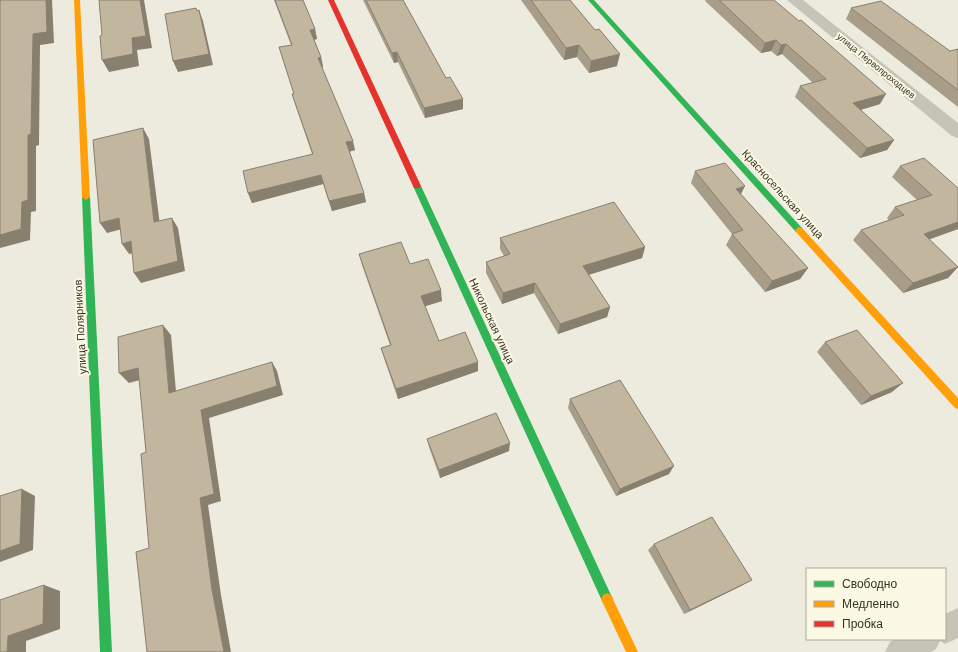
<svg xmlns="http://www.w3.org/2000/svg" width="958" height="652" font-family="Helvetica,sans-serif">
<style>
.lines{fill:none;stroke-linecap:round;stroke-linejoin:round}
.street{fill:#c6c3b7;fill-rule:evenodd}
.fast{fill:#30b455;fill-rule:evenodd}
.slow{fill:#ff9f0a;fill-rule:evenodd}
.jam{fill:#e5322d;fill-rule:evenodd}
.wall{fill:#a79d88}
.shaded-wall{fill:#887f6f}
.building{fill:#c2b69e;stroke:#887f6f}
.labels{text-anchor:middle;stroke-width:4;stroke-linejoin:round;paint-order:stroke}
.far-street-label{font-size:9px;fill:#373125;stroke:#fbf9e4}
.street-label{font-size:11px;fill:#373125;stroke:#fbf9e4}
</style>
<rect width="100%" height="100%" fill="#edebde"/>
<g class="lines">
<!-- street -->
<path class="street" d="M787,0H803L958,123V138L952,136Z
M958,608V638L945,644L940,641L936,649L931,652H885L890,642L895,639H945V614Z"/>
<!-- fast -->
<path class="fast" d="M588,0H594L802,228L803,230L802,232H796Z
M417,183L421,186L611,595L613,599L611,603L607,605L603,603L413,186Z
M86,194L90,197L112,652H100L82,197Z"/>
<!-- slow -->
<path class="slow" d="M74,0H80L90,197L86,200L82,197Z
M799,227L802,228L958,398V409L955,408L796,232L795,230Z
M607,593L611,595L638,652H626L601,599L603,595Z"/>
<!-- jam -->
<path class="jam" d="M328,0H334L421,186L420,188H414L413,186Z"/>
</g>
<!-- wall -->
<path class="wall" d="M274,0H303L315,29L317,39L314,40L321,57L323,67H322L355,150L349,152L364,193L366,202L332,211L323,184L252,203L248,193L312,154L295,104L292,94H294L279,47L291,45Z
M363,0H403L463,109L425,118L398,62L394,63Z
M521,0H570L595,30L617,66L589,73L577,57L564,60Z
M706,0H774L880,104L860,110L894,140L887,150L860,158L795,97L800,86L813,83L782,54L777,56L771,51L761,53L705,1Z
M851,8L950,51L958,49V107L846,19Z
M900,166L958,188V229L929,239L958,267L948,278L903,293L853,240L861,230L889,220L887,218L895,207L917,200L892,177Z
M695,171L741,194L808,268L800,279L765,292L726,245L732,234L691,183Z
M500,238L645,247L642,258L589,275L610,307L607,317L558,334L534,293L502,304L486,273V262L504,256L500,249Z
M359,254L410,264L442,301L425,306L439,341L478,371L398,399L384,358L381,348L390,345L362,265Z
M825,342L892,392L861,405L817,352Z
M570,399L669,474L616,496L568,408Z
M427,439L509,451L440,478L429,447Z
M654,544L743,585L684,614L648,550Z"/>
<!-- shaded-wall -->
<path class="shaded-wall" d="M46,0H52L54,43L40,45L39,145L36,146V211L31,212L30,240L0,248V235L22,202L28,135L33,34Z
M140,0H144L152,48L137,50L139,66L109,72L102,60L132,38Z
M199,10L203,21L213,65L178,72L173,61Z
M315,29L317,39L312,40L310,30Z
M776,40L771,51L761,53L765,43Z
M786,44L782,54L777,56L781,45Z
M579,45L577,57L564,60L566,48Z
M397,52L398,62L394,63L392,53Z
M620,54L617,66L589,73L591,61Z
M321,57L323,67L320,68L318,58Z
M886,94L880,104L847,114L853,103Z
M463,99V109L425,118L424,108Z
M143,128L149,139L161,233L154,222Z
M894,140L887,150L860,158L867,148Z
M353,141L355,150L348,152L346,142Z
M321,175L323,184L252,203L248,193Z
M745,186L739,198L736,189Z
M364,193L366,202L332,211L329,201Z
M119,218L126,228L107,233L100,223Z
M172,218L178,228L185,271L141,283L134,273Z
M958,222V229L914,245L924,234Z
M131,241L138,252L129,254L122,244Z
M645,247L642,258L581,277L583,266Z
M958,267L948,278L903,293L913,283Z
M808,268L800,279L765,292L772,281Z
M535,283L534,293L502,304L503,293Z
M441,290L442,301L423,307L421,296Z
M610,307L607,317L558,334L560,324Z
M163,325L171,335L177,403L169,393Z
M272,362L277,371L283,395L209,418L221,501L208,505L221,595L231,652H224L212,590L200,498L201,410Z
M478,362V371L398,399L396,389Z
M138,368L147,378L129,383L119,373Z
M903,383L892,392L861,405L871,396Z
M510,443L509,451L440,478L439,470Z
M674,466L669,474L616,496L620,489Z
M22,489L35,496L33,550L0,562V551Z
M752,580L743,585L684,614L690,610Z
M44,585L60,591V629L26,641V652H7L8,636Z"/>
<!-- building -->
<path class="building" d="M0,0H46L47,32L33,34L31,134L28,135V200L22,202L21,229L0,235Z
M99,0H140L146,36L132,38L133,54L102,60L100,36L102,35Z
M275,0H303L315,29L310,30L321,57L318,58L353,141L346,142L364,193L329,201L321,175L248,193L243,171L313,154L292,94H294L279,47L292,45Z
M366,0H403L446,78L450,77L463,99L424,108L397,52L392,53Z
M531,0H570L595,30L599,29L620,54L591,61L579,45L566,48Z
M719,0H774L799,21L801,20L886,94L853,103L894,140L867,148L800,86L826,79L786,44L781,45L776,40L765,43Z
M881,1L950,51L958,49V90L851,8Z
M196,8L197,11L199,10L209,54L173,61L165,14Z
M143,128L154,222L172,218L178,261L134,273L131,241L122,244L119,218L100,223L93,140Z
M924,158L958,188V222L924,234L958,267L913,283L861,230L904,215L895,207L932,195L900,166Z
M725,163L745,186L736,189L808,268L772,281L732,234L743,230L695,171Z
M614,202L645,247L583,266L610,307L560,324L535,283L503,293L486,262L510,254L500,238Z
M401,242L410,264L428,259L441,290L421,296L439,341L465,332L478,362L396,389L381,348L391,345L359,254Z
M163,325L169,393L272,362L277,386L201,410L214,494L200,498L212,590L224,652H147L136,552L149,548L141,454L146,452L138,368L119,373L118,337Z
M857,330L903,383L871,396L825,342Z
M620,380L674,466L620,489L570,399Z
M496,413L510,443L439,470L427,439Z
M22,489L20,544L0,551V496Z
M712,517L752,580L690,610L654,544Z
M44,585L43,624L8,636L7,652H0V600Z"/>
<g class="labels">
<!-- far-street labels -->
<g class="far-street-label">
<text transform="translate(876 66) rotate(39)" y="3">улица Первопроходцев</text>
</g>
<!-- street labels -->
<g class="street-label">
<text transform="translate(783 194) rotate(48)" y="4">Красносельская улица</text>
<text transform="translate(492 321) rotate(65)" y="4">Никольская улица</text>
<text transform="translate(80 327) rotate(-93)" y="4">улица Полярников</text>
</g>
</g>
<!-- legend -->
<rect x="806" y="568" width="140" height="72" fill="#fbf9e4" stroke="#ada998"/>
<rect x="814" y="581" width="20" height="6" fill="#30b455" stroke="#ada998"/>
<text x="842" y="588" font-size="12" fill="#373125">Свободно</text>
<rect x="814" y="601" width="20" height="6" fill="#ff9f0a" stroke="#ada998"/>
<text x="842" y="608" font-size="12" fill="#373125">Медленно</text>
<rect x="814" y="621" width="20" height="6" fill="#e5322d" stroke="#ada998"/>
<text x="842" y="628" font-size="12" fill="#373125">Пробка</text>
</svg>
